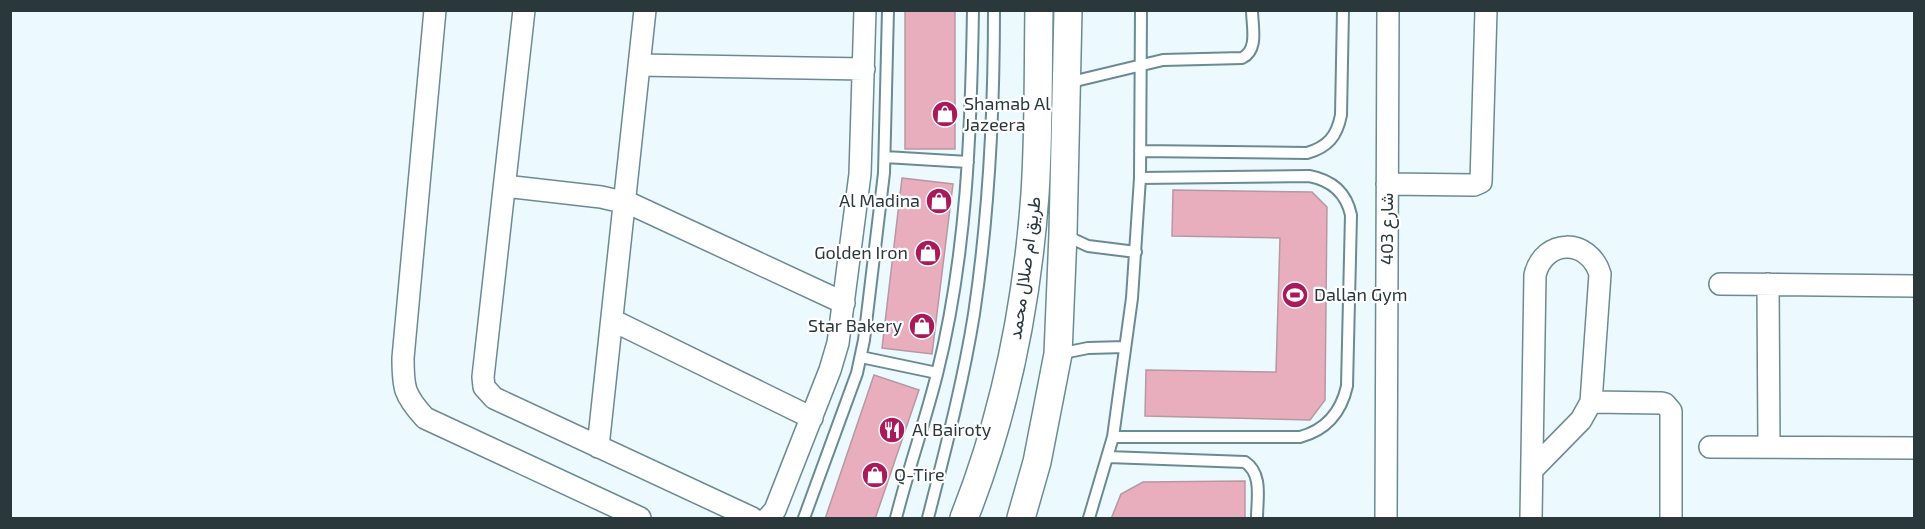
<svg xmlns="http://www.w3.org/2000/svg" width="1925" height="529" font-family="'Exo 2',Vazirmatn,sans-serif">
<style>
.building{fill:#e9aebe;stroke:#b698a0;stroke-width:1.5}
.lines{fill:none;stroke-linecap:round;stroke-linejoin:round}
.service-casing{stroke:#6b8a94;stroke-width:14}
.minor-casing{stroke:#6b8a94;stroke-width:24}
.tertiary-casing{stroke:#6b8a94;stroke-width:30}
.service{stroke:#fff;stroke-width:10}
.minor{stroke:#fff;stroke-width:21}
.tertiary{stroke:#fff;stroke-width:27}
.labels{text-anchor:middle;stroke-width:4.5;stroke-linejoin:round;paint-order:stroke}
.poi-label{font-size:18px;fill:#2a373b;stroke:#fff;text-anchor:start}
.street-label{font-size:18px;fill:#2a373b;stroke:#fff}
</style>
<rect width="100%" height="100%" fill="#ecf9fe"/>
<!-- building -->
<path class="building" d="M905,10H955V149H905Z
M902,178L953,184L932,354L882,348Z
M1173,190L1312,192L1327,207L1325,400L1310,420L1145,416L1146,370L1276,372L1280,238L1172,236Z
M874,375L919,390L875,519H825Z
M1245,481V519H1111L1121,494L1143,482Z"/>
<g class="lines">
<defs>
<path id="service" d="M1067,83L1163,60L1242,58C1259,50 1252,26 1252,10
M1140,151L1307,153C1328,147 1337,136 1341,115L1343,10
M885,157L968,162
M1064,235L1088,246L1136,252
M1058,354L1088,348L1125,347
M861,357L937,373
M1113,437H1300C1326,430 1341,413 1347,386L1351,215C1346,192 1331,180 1309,176L1140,178
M1108,457L1245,462C1263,474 1257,499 1257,518
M804,518L857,373L864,340L884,173L888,10
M896,518C908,470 925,422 937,374C967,255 971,132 973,10
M928,518C945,451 963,383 974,314C989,214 994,112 994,10
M1089,518L1113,437L1132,298L1140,178L1141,10"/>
<path id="minor" d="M435,10L403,358C403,388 404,395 425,418L640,518
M524,10L483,377L484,387L494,398L752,518
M639,65L864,69
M1387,184L1474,185L1481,182L1486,10
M505,186L601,197L631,204L844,303
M1720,284L1914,286
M1768,284L1769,446
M612,320L812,418
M1591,402L1661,403L1665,404L1671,411V518
M598,447L645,10
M1710,447L1914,448
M768,518L775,510L830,370L838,343L860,174L865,10
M1386,518L1388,10
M1531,518L1535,275C1544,238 1589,238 1600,274L1591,402L1581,420L1532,470"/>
<path id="tertiary" d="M964,518C1005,415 1027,305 1035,194C1039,133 1038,71 1039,10
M1021,518L1037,462L1058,354L1063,234L1068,10"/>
</defs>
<!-- service casing -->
<use href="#service" class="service-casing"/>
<!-- minor casing -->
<use href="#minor" class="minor-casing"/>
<!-- tertiary casing -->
<use href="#tertiary" class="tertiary-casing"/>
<!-- service -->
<use href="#service" class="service"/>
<!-- minor -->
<use href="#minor" class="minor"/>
<!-- tertiary -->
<use href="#tertiary" class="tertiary"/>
</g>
<!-- icons -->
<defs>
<symbol id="shop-disc" viewBox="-11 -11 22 22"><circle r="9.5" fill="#a81a5a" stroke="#fff"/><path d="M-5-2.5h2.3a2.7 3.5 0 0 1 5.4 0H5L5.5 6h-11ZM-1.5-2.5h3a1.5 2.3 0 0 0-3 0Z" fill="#fff"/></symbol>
<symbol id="stadium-disc" viewBox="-11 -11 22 22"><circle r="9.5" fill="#a81a5a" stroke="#fff"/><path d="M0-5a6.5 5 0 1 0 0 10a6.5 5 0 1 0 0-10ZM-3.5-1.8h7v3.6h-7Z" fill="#fff"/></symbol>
<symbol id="restaurant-disc" viewBox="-11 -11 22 22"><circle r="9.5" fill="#a81a5a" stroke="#fff"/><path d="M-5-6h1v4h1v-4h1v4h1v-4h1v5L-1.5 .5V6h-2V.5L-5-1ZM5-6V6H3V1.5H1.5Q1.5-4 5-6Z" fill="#fff"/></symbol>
</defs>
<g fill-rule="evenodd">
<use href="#shop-disc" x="930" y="99" width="30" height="30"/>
<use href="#shop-disc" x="924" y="186" width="30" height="30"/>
<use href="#shop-disc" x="913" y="238" width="30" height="30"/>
<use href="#stadium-disc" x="1280" y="280" width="30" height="30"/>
<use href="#shop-disc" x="907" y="311" width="30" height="30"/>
<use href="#restaurant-disc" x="877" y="415" width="30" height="30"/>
<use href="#shop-disc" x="860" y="460" width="30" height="30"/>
</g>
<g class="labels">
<!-- poi labels -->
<g class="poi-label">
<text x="964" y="110">Shamab Al<tspan x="964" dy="21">Jazeera</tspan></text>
<text x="920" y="207" text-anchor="end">Al Madina</text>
<text x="908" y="259" text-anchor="end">Golden Iron</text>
<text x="1314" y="301">Dallan Gym</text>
<text x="902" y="332" text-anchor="end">Star Bakery</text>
<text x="912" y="436">Al Bairoty</text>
<text x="894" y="481">Q-Tire</text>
</g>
<!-- street labels -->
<g class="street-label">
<text transform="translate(1387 229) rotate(-90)" y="6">شارع 403</text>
<text transform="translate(1025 268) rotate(-82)" y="6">طريق ام صلال محمد</text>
</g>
</g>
<!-- border -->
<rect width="1925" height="529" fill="none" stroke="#2a373b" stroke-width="24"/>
</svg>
